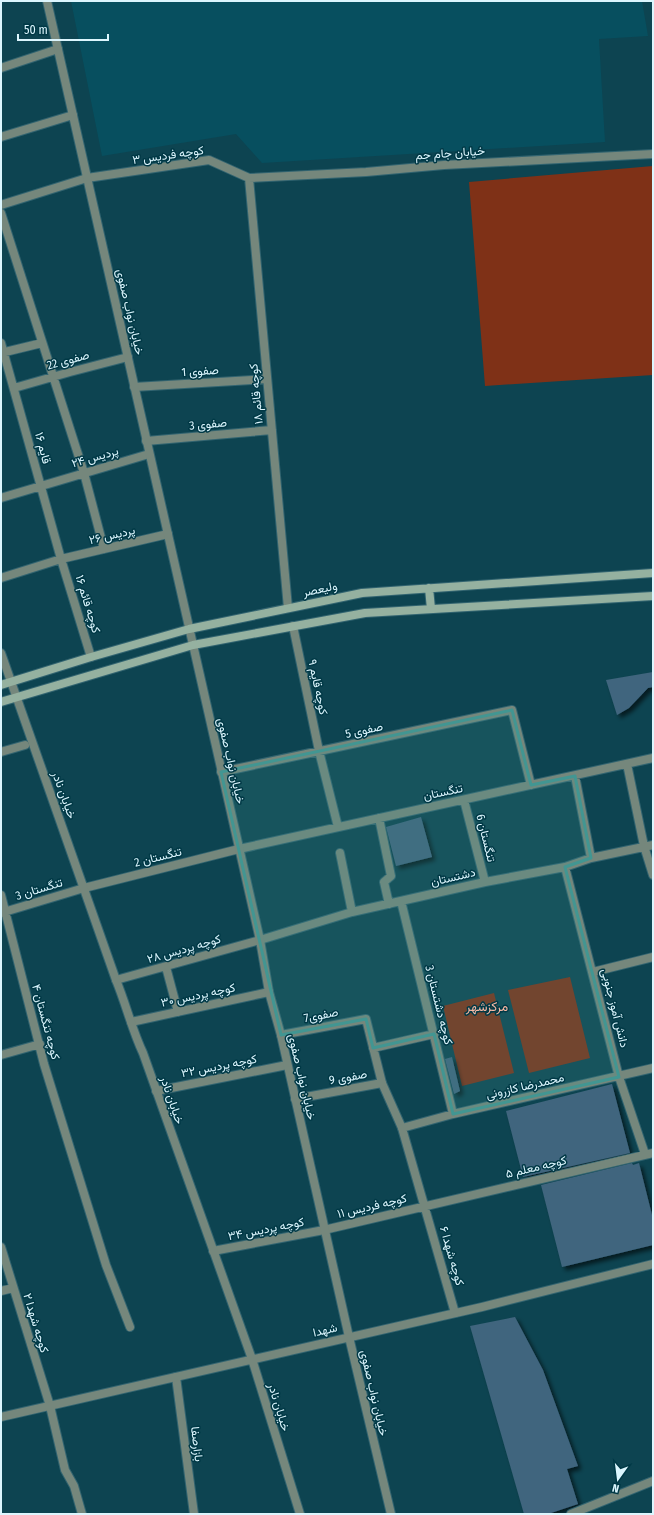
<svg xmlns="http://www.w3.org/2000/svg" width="654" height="1515" font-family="'Fira Sans Condensed',Vazirmatn,sans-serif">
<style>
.built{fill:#074f5f}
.green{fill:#7f3117}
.building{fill:#40657e;filter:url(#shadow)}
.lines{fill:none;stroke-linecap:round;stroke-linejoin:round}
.pedestrian-casing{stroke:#326470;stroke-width:10}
.minor-casing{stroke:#326470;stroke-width:10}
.tertiary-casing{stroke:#326470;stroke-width:10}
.secondary-casing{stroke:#326470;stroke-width:10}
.pedestrian{stroke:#75877c;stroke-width:8}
.minor{stroke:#75877c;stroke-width:8}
.tertiary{stroke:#75877c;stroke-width:8}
.secondary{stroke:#95b1a0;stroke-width:8}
.marked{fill:#429692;fill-opacity:0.2;stroke:#429692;stroke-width:3;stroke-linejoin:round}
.labels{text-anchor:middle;stroke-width:3;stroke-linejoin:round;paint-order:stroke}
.street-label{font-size:12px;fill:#dcf6fe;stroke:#003946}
.neighbourhood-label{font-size:13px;fill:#f9b9a4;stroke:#003946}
</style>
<defs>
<filter id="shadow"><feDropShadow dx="3.5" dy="3.5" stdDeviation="2" flood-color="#0009"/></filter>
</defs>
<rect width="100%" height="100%" fill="#0d4451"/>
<!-- built -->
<path class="built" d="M71,1H642L648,36L599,39L605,142L262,163L236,134L102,156Z"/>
<!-- green -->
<path class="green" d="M653,166V375L485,386L469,182Z
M570,977L590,1058L529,1073L508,990Z
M494,993L514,1073L462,1086L443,1006Z"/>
<!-- building -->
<path class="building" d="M653,672V687L648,688L629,708L617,715L606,680Z
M421,817L432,857L396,866L386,827Z
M452,1057L460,1091L454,1094L445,1059Z
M612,1084L630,1153L523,1177L506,1111Z
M632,1163L633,1165L639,1163L653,1219V1245L562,1267L541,1185Z
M515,1317L543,1370L578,1466L567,1469L578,1504L548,1514H524L470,1326Z"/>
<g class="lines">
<defs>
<path id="pedestrian" d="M166,967L178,1012
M116,980L260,940
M131,1022L269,992
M382,1083L402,1128
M156,1091L287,1065
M213,1251L324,1230
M176,1377L194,1514
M571,1514L653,1481"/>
<path id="minor" d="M1,68L58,49
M1,137L73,115
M249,178L288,608
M1,205L87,178L209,160L249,178L366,172L444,165L653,154
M1,213L84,473L104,549
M1,343L61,559L91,657
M1,353L42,343
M134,387L267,379
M14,388L70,372L128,357
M146,441L272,430
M1,498L149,454
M1,578L61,559L168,534
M293,626L319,751L338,827
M1,752L25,745
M627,764L644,846L653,875
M221,772L512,710L531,785
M575,776L591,858
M464,800L485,882
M379,818L391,876L384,882L389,904
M340,853L352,912
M565,867L619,1077L645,1154
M1,895L44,1064L106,1265L130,1327
M401,901L453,1114
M1,913L84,888L239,849L653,758
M260,940L352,912L485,882L565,867L591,858L653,845
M593,972L653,957
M281,1035L366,1019L382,1083L295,1099
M373,1048L434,1034
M1,1055L40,1044
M324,1230L653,1153
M1,1247L50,1406L65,1470L74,1486L82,1514
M1,1291L13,1288
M455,1313L402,1128L453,1114L653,1068"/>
<path id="tertiary" d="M47,1L260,940L269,992L281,1035L349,1337L391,1514
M1,653L116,980C126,1004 132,1030 143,1053L252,1359L300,1514
M1,1417L482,1307L653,1264"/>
<path id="secondary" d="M429,588L431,609
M1,685L91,657L189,629L362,593L653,573
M1,702L193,645L365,613L653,596"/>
</defs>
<!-- pedestrian casing -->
<use href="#pedestrian" class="pedestrian-casing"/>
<!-- minor casing -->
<use href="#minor" class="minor-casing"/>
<!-- tertiary casing -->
<use href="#tertiary" class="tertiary-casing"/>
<!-- secondary casing -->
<use href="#secondary" class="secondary-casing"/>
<!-- pedestrian -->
<use href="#pedestrian" class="pedestrian"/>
<!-- minor -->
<use href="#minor" class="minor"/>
<!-- tertiary -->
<use href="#tertiary" class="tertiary"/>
<!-- secondary -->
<use href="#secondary" class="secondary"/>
</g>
<!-- marked area -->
<path class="marked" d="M512,710L531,785L575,776L591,858L565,867L619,1077L453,1114L434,1034L373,1048L366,1019L281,1035L221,772Z"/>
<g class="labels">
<!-- street labels -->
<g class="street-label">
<text transform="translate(450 153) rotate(-4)" y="4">خیابان جام جم</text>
<text transform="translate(168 155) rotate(-8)" y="4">کوچه فردیس ۳</text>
<text transform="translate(130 312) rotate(77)" y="4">خیابان نواب صفوی</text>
<text transform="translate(68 360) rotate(-15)" y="4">صفوی 22</text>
<text transform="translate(200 371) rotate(-4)" y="4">صفوی 1</text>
<text transform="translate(256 394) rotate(-95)" y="4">کوچه قائم ۱۸</text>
<text transform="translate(208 424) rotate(-5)" y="4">صفوی 3</text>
<text transform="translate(43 448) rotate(75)" y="4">قایم ۱۶</text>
<text transform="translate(95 457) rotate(-16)" y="4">پردیس ۲۴</text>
<text transform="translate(112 535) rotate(-13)" y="4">پردیس ۲۶</text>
<text transform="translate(320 589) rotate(-12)" y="4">ولیعصر</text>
<text transform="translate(88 604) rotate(73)" y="4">کوچه قائم ۱۶</text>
<text transform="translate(318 687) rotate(78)" y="4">کوچه قایم ۹</text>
<text transform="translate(364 730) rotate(-12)" y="4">صفوی 5</text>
<text transform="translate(231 761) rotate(77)" y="4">خیابان نواب صفوی</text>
<text transform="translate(443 792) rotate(-12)" y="4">تنگستان</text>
<text transform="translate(64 795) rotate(70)" y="4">خیابان نادر</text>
<text transform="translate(486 838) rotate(76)" y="4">تنگستان 6</text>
<text transform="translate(158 857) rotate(-14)" y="4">تنگستان 2</text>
<text transform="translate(453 877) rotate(-13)" y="4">دشتستان</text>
<text transform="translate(39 889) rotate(-17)" y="4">تنگستان 3</text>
<text transform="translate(184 949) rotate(-16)" y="4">کوچه پردیس ۲۸</text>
<text transform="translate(198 995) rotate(-12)" y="4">کوچه پردیس ۳۰</text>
<text transform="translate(439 1005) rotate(76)" y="4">کوچه دشتستان 3</text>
<text transform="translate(615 1008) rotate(76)" y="4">دانش آموز جنوبی</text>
<text transform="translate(321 1015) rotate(-11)" y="4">صفوی7</text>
<text transform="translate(46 1022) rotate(75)" y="4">کوچه تنگستان ۴</text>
<text transform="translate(219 1066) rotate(-11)" y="4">کوچه پردیس ۳۲</text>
<text transform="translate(302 1077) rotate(77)" y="4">خیابان نواب صفوی</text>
<text transform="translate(348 1077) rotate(-10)" y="4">صفوی 9</text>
<text transform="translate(525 1086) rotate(-13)" y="4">محمدرضا کازرونی</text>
<text transform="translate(172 1100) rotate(71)" y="4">خیابان نادر</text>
<text transform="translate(536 1167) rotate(-13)" y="4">کوچه معلم ۵</text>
<text transform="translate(372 1206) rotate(-13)" y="4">کوچه فردیس ۱۱</text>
<text transform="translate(266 1229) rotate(-11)" y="4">کوچه پردیس ۳۴</text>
<text transform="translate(452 1256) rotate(74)" y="4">کوچه شهدا ۶</text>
<text transform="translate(36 1323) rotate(73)" y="4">کوچه شهدا ۲</text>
<text transform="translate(325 1330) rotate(-13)" y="4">شهدا</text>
<text transform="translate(374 1393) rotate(77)" y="4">خیابان نواب صفوی</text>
<text transform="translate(279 1407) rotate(73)" y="4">خیابان نادر</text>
<text transform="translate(197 1444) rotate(83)" y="4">بازارصفا</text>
</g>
<!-- neighbourhood labels -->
<g class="neighbourhood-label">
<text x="487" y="1011">مرکزشهر</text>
</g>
</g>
<!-- border -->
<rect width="654" height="1515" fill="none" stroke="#dcf6fe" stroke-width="4"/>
<!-- north arrow -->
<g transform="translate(618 1479) rotate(194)" stroke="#003946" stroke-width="3" paint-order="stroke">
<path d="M0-3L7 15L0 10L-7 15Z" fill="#dcf6fe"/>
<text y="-6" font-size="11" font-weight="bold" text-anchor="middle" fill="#dcf6fe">N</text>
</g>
<!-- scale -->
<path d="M18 34v6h90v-6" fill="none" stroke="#dcf6fe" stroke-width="2"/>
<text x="24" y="34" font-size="12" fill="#dcf6fe" stroke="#003946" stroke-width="3" paint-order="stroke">50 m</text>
</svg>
